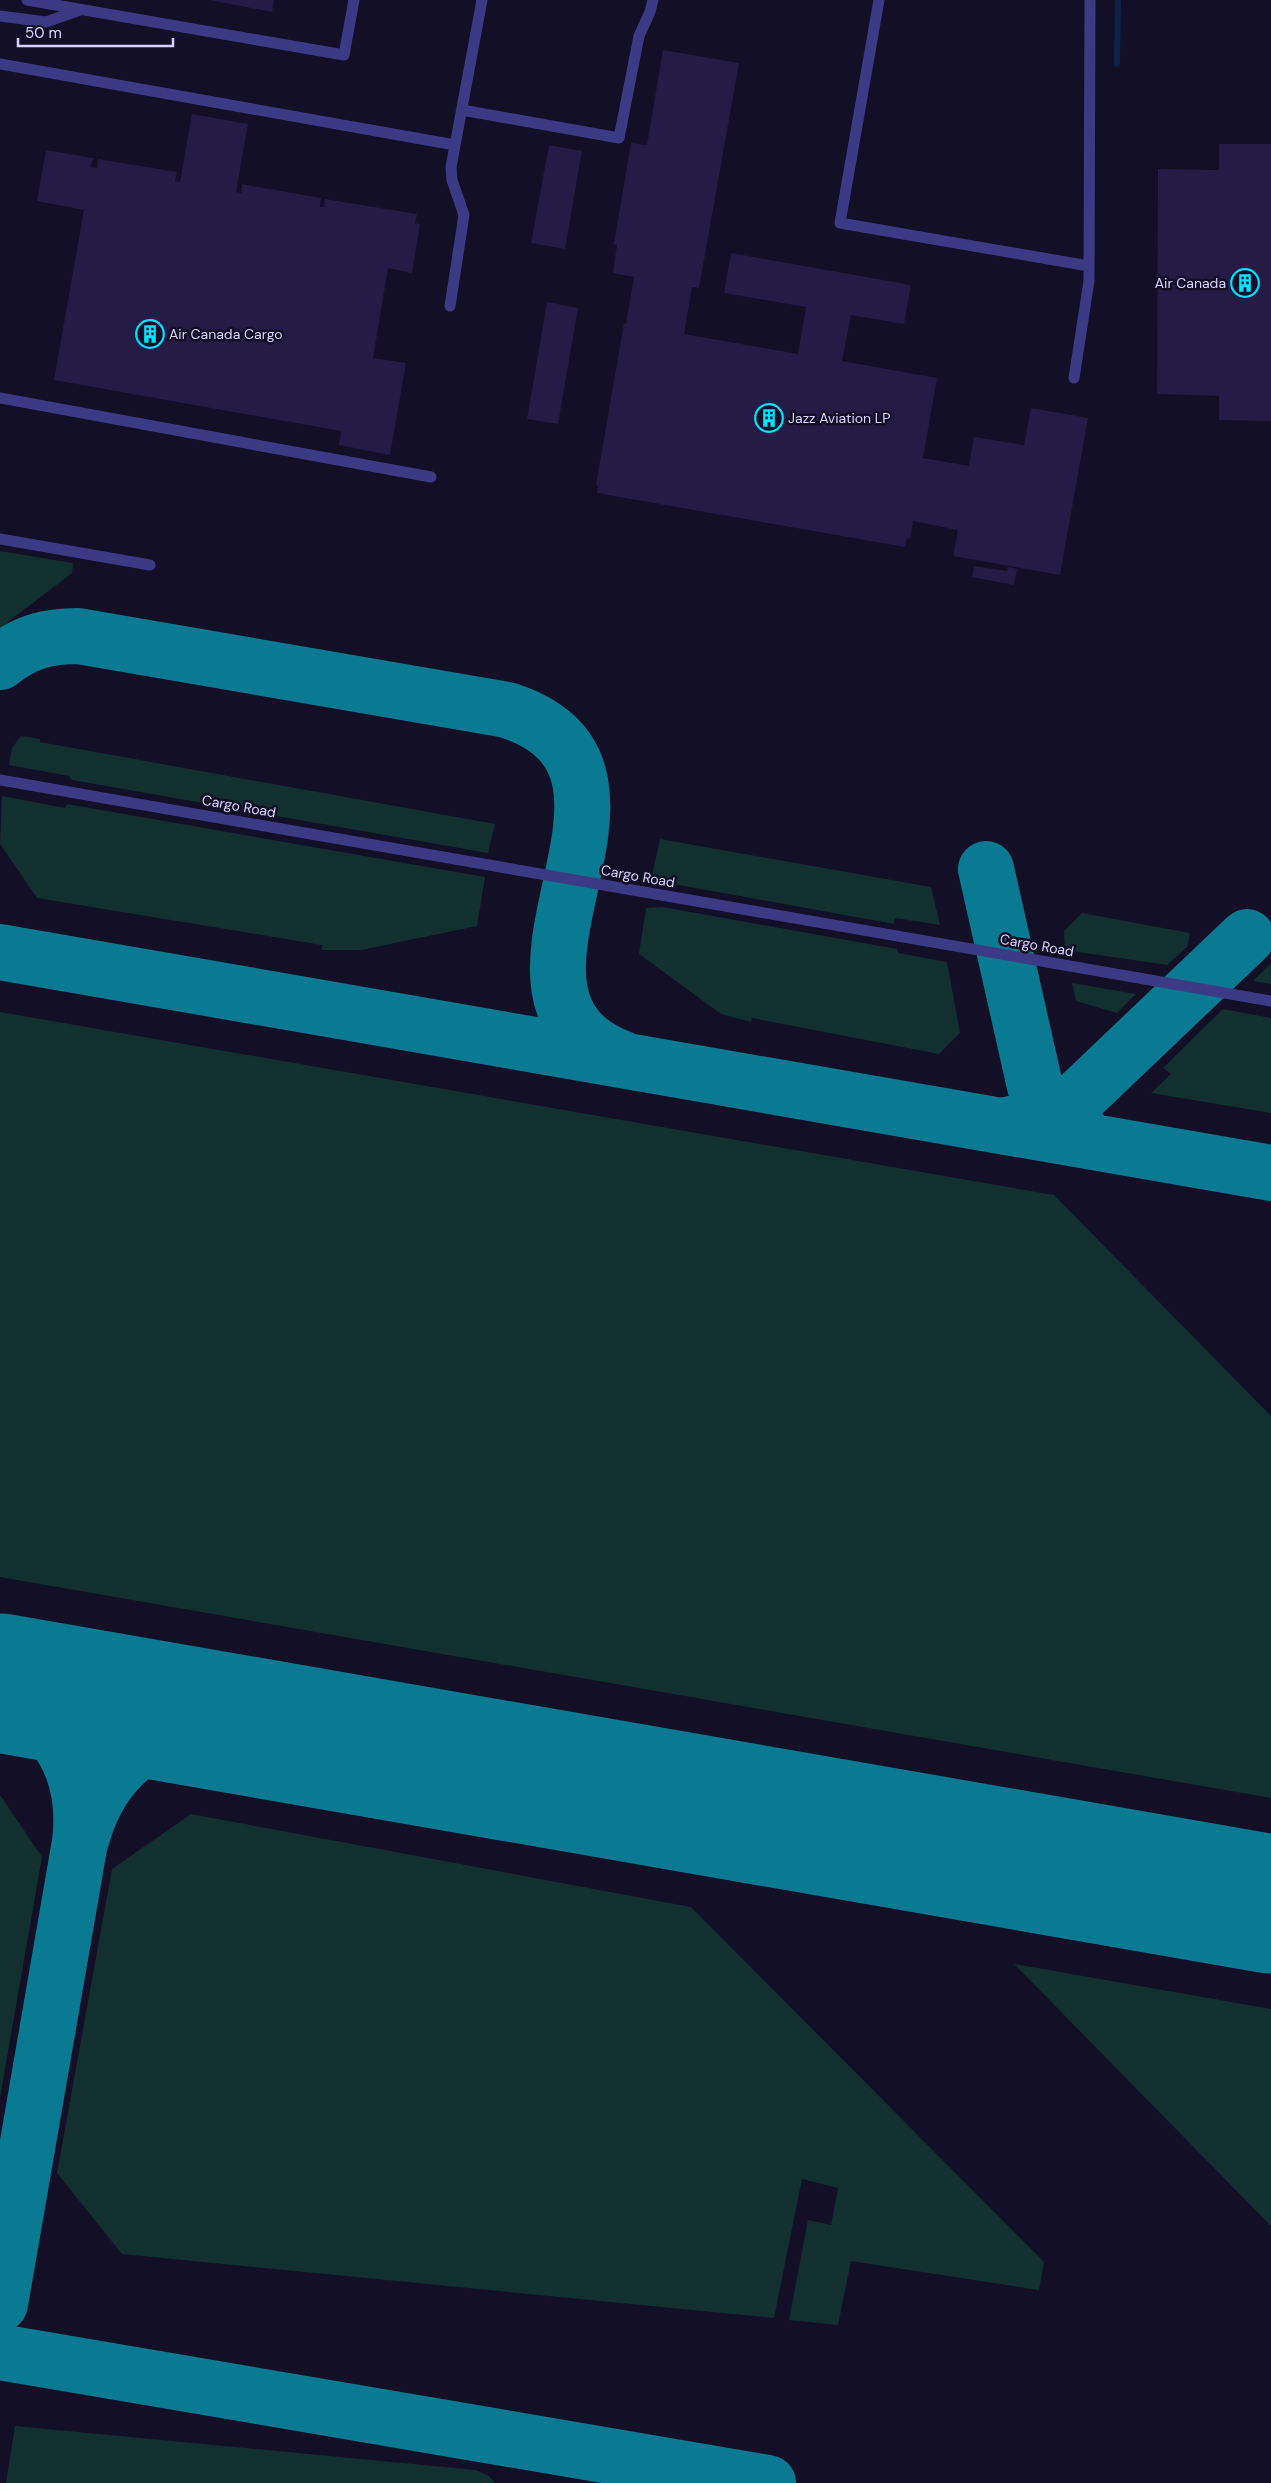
<svg xmlns="http://www.w3.org/2000/svg" width="1271" height="2483" font-family="'DM Sans',sans-serif">
<style>
.green{fill:#12302f}
.lines{fill:none;stroke-linecap:round;stroke-linejoin:round}
.stream{stroke:#0c2248;stroke-width:6}
.taxiway{stroke:#0a7a92;stroke-width:56}
.runway{stroke:#0a7a92;stroke-width:139}
.building{fill:#241b47}
.lane{stroke:#3d3a85;stroke-width:11}
.labels{text-anchor:middle;stroke-width:5;stroke-linejoin:round;paint-order:stroke}
.poi-label{font-size:14px;fill:#d9d4ff;stroke:#130f26;text-anchor:start}
.street-label{font-size:14px;fill:#d9d4ff;stroke:#130f26}
</style>
<rect width="100%" height="100%" fill="#130f26"/>
<!-- green -->
<path class="green" d="M0,551L73,563L72,573L0,628Z
M21,736L40,739V742L495,824L488,853L72,780L69,776L9,765L12,748Z
M2,796L65,808L67,804L485,877L477,926L361,950H322V945L37,898L0,844Z
M660,839L931,887L940,925L895,918L894,924L651,880Z
M663,907L897,949L898,953L947,962L960,1033L939,1054L752,1018L751,1022L721,1014L639,954L646,908Z
M1082,913L1190,933L1187,947L1167,965L1065,950L1064,931Z
M1271,963V984L1253,981Z
M1072,983L1136,994L1117,1013L1076,1001Z
M1223,1009L1271,1018V1113L1151,1093L1171,1074L1163,1068Z
M0,1012L1054,1195L1271,1416V1798L0,1577Z
M0,1795L42,1857L0,2098Z
M191,1814L691,1907L1044,2262L1039,2290L851,2261L838,2325L789,2320L808,2220L831,2225L838,2188L802,2179L774,2318L122,2254L57,2173L112,1869Z
M1014,1964L1271,2009V2226Z
M15,2426L476,2470L489,2476L495,2483H6Z"/>
<g class="lines">
<!-- stream -->
<path class="stream" d="M1117,64L1118,0"/>
<!-- taxiway -->
<path class="taxiway" d="M0,662C24,642 48,636 78,636L507,710C694,770 452,996 623,1059
M986,869L1035,1086C1046,1108 1062,1123 1084,1135
M0,952L1271,1173
M1007,1125L1050,1116L1075,1101L1247,937
M0,1692C60,1723 88,1775 80,1842L0,2304
M81,1840C97,1781 135,1737 199,1729C227,1726 256,1731 284,1732
M0,2352L768,2483"/>
<!-- runway -->
<path class="runway" d="M0,1683L1271,1904"/>
</g>
<!-- building -->
<path class="building" d="M210,0H274L272,12Z
M663,50L739,63L699,288L692,287L684,334L798,354L806,307L724,293L731,253L911,285L904,324L851,315L842,361L937,378L923,458L969,466L974,437L1024,445L1031,408L1088,418L1060,575L953,556L958,530L913,521L910,539L907,538L905,547L597,493L598,485H596L624,323L626,324L634,277L613,273L617,245L614,244L631,143L647,145Z
M192,114L248,124L236,192L241,193L242,184L321,198L320,207H324L325,199L417,214L415,223L420,224L412,273L388,268L373,358L406,363L390,455L339,445L341,431L54,380L84,210L37,201L46,150L93,158L91,167L97,168L98,159L177,172L175,181L180,182Z
M1219,144H1271V421L1219,420V396L1157,394L1158,169L1219,170Z
M549,145L582,151L565,249L531,243Z
M547,302L578,308L558,424L527,419Z
M974,566L1007,571L1008,567L1017,569L1014,585L972,577Z"/>
<g class="lines">
<!-- lane -->
<path class="lane" d="M27,0L344,55L354,0
M879,0L840,223L1089,266
M0,16L46,22L80,10
M0,64L455,145
M462,110L619,138L639,36L650,12L653,0
M450,306L464,215L452,180L451,167L482,0
M1074,378L1089,281L1090,0
M0,398L431,477
M0,539L150,565
M0,780L1271,1001"/>
</g>
<!-- icons -->
<defs>
<symbol id="building-ring" viewBox="-11 -11 22 22"><circle r="9.5" fill="#130f26" stroke="#00e5ff" stroke-width="1.5"/><path d="M-4-6H4V6H1V3H-1V6H-4ZM-2.5-4.3h1.7v1.8h-1.7ZM.8-4.3h1.7v1.8H.8ZM-2.5-1h1.7V.8h-1.7ZM.8-1h1.7V.8H.8Z" fill="#00e5ff"/></symbol>
</defs>
<g fill-rule="evenodd">
<use href="#building-ring" x="1229" y="267" width="32" height="32"/>
<use href="#building-ring" x="134" y="318" width="32" height="32"/>
<use href="#building-ring" x="753" y="402" width="32" height="32"/>
</g>
<g class="labels">
<!-- poi labels -->
<g class="poi-label">
<text x="1226" y="288" text-anchor="end">Air Canada</text>
<text x="169" y="339">Air Canada Cargo</text>
<text x="788" y="423">Jazz Aviation LP</text>
</g>
<!-- street labels -->
<g class="street-label">
<text transform="translate(239 806) rotate(10)" y="5">Cargo Road</text>
<text transform="translate(638 876) rotate(10)" y="5">Cargo Road</text>
<text transform="translate(1037 945) rotate(10)" y="5">Cargo Road</text>
</g>
</g>
<!-- scale -->
<path d="M18 38v8h155v-8" fill="none" stroke="#d9d4ff" stroke-width="2.5"/>
<text x="25" y="38" font-size="15" fill="#d9d4ff" stroke="#130f26" stroke-width="4" paint-order="stroke">50 m</text>
</svg>
